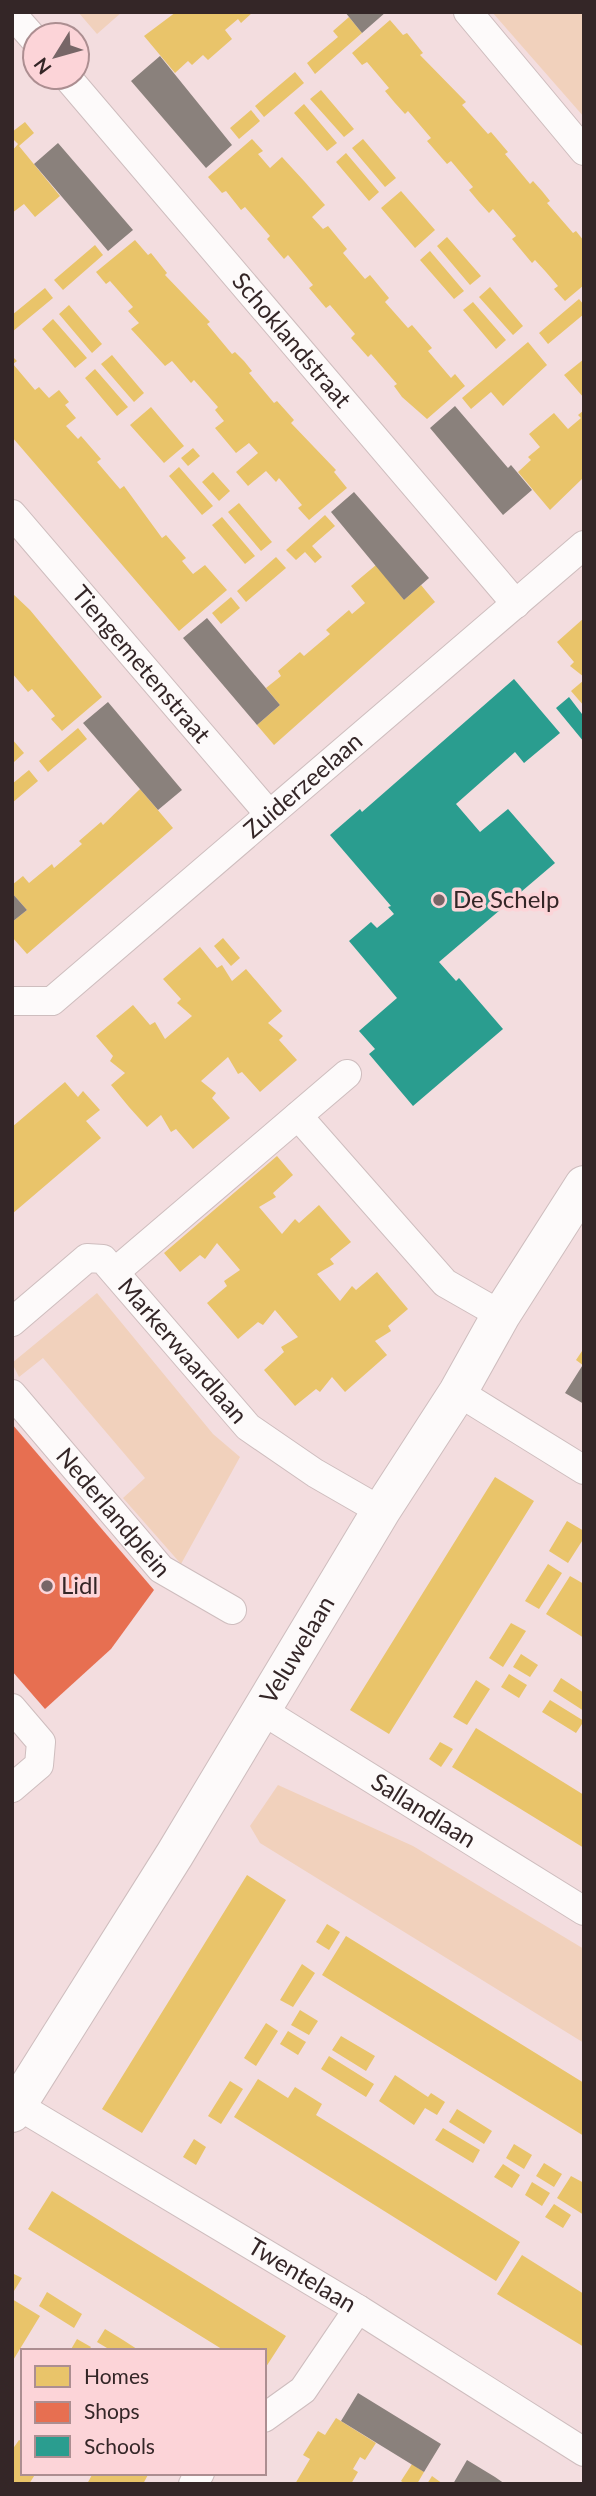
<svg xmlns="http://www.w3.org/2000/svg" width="596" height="2496" font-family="Lato,sans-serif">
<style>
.green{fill:#f1d1bc}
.homes{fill:#e9c46a}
.shops{fill:#e76f51}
.schools{fill:#2a9d8f}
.industry{fill:#8a817c}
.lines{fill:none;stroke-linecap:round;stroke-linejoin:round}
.street-casing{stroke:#cebdbe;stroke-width:30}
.secondary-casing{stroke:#cebdbe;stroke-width:40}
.street{stroke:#fdfafa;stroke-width:28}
.secondary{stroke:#fdfafa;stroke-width:38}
.poi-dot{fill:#776667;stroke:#fcd4d8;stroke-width:2.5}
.labels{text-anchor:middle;stroke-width:7;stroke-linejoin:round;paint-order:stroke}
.street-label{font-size:24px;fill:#342627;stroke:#fcd4d8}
.poi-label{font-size:24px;fill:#342627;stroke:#fcd4d8;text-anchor:start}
</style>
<rect width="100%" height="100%" fill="#f3dddf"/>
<!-- green -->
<path class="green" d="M78,12H122L97,34Z
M492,12H584V117Z
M97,1293L213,1434L240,1457L181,1564L123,1498L145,1478L43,1358L19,1377L12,1363Z
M278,1785L413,1846L584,1949V2043L260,1843L250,1826Z"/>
<!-- homes -->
<path class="homes" d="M176,12H253L241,23L238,19L225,30L232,39L208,60L203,55L192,65L188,61L175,73L144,36Z
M349,17L362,33L315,74L307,63L338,37L333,31Z
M390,20L403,35L407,33L423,53L420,55L466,102L462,105L488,134L491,132L508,152L505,154L530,184L533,181L542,191L550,201L547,203L573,233L576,231L584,241V285L565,301L554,289L558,286L546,272L535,260L532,263L512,239L516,236L493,209L489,213L479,202L469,190L473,187L451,161L447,164L427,141L431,138L408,111L405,114L395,103L385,91L389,88L367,62L362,65L352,53Z
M295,72L304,83L264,117L255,106Z
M321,90L354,129L344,137L310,99Z
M304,104L337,143L327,151L294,113Z
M251,110L260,121L239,139L230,128Z
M25,122L34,133L19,146L60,196L35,217L24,204L12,213V151L18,144L12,138V132Z
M252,139L263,151L258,154L270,168L282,157L304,181L325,205L312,217L323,229L328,226L347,249L343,253L365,279L370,275L389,298L385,302L408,328L412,325L432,348L428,351L451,378L455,374L465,386L427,419L402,397L394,386L397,384L371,354L368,357L351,338L355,334L330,305L326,308L309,288L313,285L288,255L284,259L267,239L270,236L245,207L241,210L226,191L222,193L208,177Z
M363,139L396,178L385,187L352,148Z
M346,153L379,192L369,201L336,162Z
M401,191L435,230L415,248L381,208Z
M447,237L481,276L470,285L437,246Z
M135,240L148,255L151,253L167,273L165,275L210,322L207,324L232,354L235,352L244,361L252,371L249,373L274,403L277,401L286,411L294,420L291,423L336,470L334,472L347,488L309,520L298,508L302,505L279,478L276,482L266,471L248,486L236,472L258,453L249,443L236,453L215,428L224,421L215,410L218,407L194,380L191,383L172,361L165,366L131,329L139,323L128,311L133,307L110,281L106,284L96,272Z
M95,245L103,255L63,290L54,280Z
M430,251L464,291L454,299L420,260Z
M490,287L523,326L513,335L479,297Z
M45,288L53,298L12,332V315Z
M579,299L584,305V314L548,344L539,333Z
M473,302L506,340L496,349L463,310Z
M69,305L102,344L92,353L59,314Z
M53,319L87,358L75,368L42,329Z
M528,342L547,365L503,406L491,392L471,409L462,398Z
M112,355L144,393L134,402L101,364Z
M12,356L17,361L13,364L35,390L39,387L49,398L59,390L69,402L65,405L76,418L66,426L78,439L81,436L101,459L97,462L120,489L124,486L162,538L166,535L186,558L182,561L193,574L205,565L227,590L179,631L12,437Z
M584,359V398L564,375Z
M95,369L128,407L117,416L85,378Z
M151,407L184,446L164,463L130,425Z
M584,410V477L550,510L518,472L531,460L528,457L540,447L529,434L554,413L568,429L581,418L578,415Z
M193,448L200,456L188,466L181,458Z
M179,467L213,506L202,515L169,476Z
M213,472L230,491L219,501L202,482Z
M239,503L272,542L261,551L228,512Z
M325,515L335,526L312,546L322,557L315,563L305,552L296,560L286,550Z
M222,517L255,556L245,564L212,525Z
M276,557L286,568L246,602L237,591Z
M376,565L404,600L421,585L435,602L274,745L257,725L280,705L266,688L281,676L278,671L300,652L304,656L330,634L326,630L349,610L352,614L365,603L351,586Z
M12,593L30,610L102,697L62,731L51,719L55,716L32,689L28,692L12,673Z
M231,597L240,608L221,624L212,613Z
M584,618V677L570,666L574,662L557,642Z
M584,680V706L571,691Z
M78,728L87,739L48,772L39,761Z
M12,739L24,753L14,762L12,759Z
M29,770L38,781L12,803V784Z
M140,789L173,828L27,954L12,937V922L27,910L12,893V885L23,876L29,883L52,864L54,868L82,844L79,841L101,822L103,825Z
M223,938L240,958L231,966L214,946Z
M200,947L217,968L222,965L232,981L246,969L282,1011L268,1023L283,1036L279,1040L297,1060L260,1092L242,1072L238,1074L228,1057L201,1081L216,1093L212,1098L230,1118L193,1149L176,1129L171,1132L161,1115L147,1127L129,1107L111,1085L125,1073L110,1061L113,1056L96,1036L133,1005L150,1025L155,1022L165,1039L179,1027L192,1016L177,1003L181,999L163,979Z
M65,1082L78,1097L83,1091L100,1110L86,1121L101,1138L12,1214V1127Z
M277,1156L293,1175L273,1193L276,1197L259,1207L282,1234L295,1219L299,1223L319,1205L351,1242L330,1259L334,1264L317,1274L340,1301L352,1286L356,1290L377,1272L408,1309L388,1326L391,1331L375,1341L387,1355L345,1392L332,1377L320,1392L316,1389L295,1406L264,1370L284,1352L281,1347L298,1337L275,1310L263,1325L258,1322L238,1339L207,1303L227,1286L224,1281L240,1270L229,1257L217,1243L205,1259L200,1255L180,1272L164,1253Z
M584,1348V1366L576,1360Z
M495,1477L534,1501L389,1734L350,1710Z
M567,1521L584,1531V1538L568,1563L549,1551Z
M548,1564L562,1573L539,1609L525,1601Z
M570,1576L584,1584V1638L546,1614Z
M511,1623L526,1631L503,1667L489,1658Z
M521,1654L538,1665L530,1677L513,1667Z
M509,1674L527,1685L519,1698L501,1687Z
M561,1678L584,1693V1711L553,1691Z
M476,1680L490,1689L467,1725L453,1717Z
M550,1700L584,1721L576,1733L542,1712Z
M476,1728L584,1795V1848L452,1767Z
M440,1742L453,1749L441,1767L429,1759Z
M247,1875L286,1900L142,2133L102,2109Z
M327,1924L340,1932L329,1950L316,1942Z
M346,1936L584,2083V2136L322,1975Z
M302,1964L315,1973L293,2007L280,2000Z
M300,2010L318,2021L309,2035L291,2025Z
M266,2023L278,2031L256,2066L244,2058Z
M288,2031L306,2042L298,2055L280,2044Z
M341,2036L375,2056L366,2071L332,2050Z
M329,2056L374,2084L366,2097L321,2069Z
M395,2075L428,2097L431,2093L445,2102L437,2115L425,2108L414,2125L379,2101Z
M258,2079L288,2098L295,2087L322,2104L316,2115L520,2242L496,2281L234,2117Z
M230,2081L243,2089L221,2124L208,2116Z
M457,2109L492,2131L484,2144L449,2122Z
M443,2128L480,2150L473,2163L435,2140Z
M194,2139L206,2147L196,2165L183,2157Z
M514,2144L532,2155L524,2169L506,2158Z
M544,2163L562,2174L554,2187L536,2176Z
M503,2164L520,2175L512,2188L494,2177Z
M571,2176L584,2183V2215L557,2198Z
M532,2182L550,2193L542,2206L525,2195Z
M52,2191L286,2336L264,2370V2351H225L28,2229Z
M554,2204L571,2215L563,2228L545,2217Z
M522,2255L584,2294V2347L497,2294Z
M12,2273L22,2278L14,2291L12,2289Z
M47,2292L82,2314L74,2328L39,2306Z
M12,2299L40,2316L12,2362Z
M105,2329L123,2340L140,2351H112L97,2342Z
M77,2339L91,2347L88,2351H70Z
M336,2418L376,2443L365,2460L360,2457L353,2469L358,2472L351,2484H295L310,2459L303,2455L318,2431L325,2435Z
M19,2440L23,2442V2473H36L29,2484H12V2450Z
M412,2464L424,2472L417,2484H405L401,2481Z
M93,2473H149L143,2484H87Z
M432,2476L443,2484H427Z"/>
<!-- shops -->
<path class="shops" d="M12,1424L154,1590L111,1649L45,1709L12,1671Z"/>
<!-- schools -->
<path class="schools" d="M514,679L560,733L524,763L515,752L456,804L480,832L508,809L555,863L439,962L456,981L459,978L503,1029L413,1106L369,1054L375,1049L359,1031L397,998L349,941L371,922L377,928L394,914L388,907L391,906L330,835L360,809L362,812Z
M569,697L582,714L584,711V742L556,708Z"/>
<!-- industry -->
<path class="industry" d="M345,12H386L362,33Z
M160,56L232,145L206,168L131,81Z
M58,143L133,230L108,251L34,164Z
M455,406L508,468L511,465L532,490L503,515L430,428Z
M354,492L429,578L404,600L331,512Z
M207,618L280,705L257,725L183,638Z
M108,702L182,790L158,810L83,723Z
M12,893L27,910L12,922Z
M584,1363V1404L565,1393Z
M358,2393L441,2444L424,2472L341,2421Z
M467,2460L495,2477L505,2484H453Z"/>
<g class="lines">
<defs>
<g id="street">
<path d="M468,12L584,151"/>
<path d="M12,14L35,40"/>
<path id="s1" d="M67,77L516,604"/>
<path id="s2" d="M12,514L269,814"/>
<path id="s3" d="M12,1001H52L584,545"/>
<path d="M298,1116L445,1283L501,1315"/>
<path d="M115,1272L347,1074"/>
<path id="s4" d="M12,1322L87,1258L103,1259L248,1427L315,1473L381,1511"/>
<path d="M458,1392L584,1470"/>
<path id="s5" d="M12,1394L161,1569L232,1610"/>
<path d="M12,1708L41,1742L39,1765L12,1788"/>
<path id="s6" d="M263,1711L584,1911"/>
<path id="s7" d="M12,2102L358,2309L584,2452"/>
<path d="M264,2418L303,2390L358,2309"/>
<path d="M193,2484L200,2473"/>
</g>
<g id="secondary">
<path id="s8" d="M12,2113L175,1854L381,1511L458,1392L501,1315L584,1185"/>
</g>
</defs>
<!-- street casing -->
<use href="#street" class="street-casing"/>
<!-- secondary casing -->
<use href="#secondary" class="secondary-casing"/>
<!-- street -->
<use href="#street" class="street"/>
<!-- secondary -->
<use href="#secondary" class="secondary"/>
</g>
<!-- markers -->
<g class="poi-dot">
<circle cx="439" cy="900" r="7"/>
<circle cx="47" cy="1586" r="7"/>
</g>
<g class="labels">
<!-- street labels -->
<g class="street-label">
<text dy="8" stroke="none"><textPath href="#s1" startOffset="346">Schoklandstraat</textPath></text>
<text dy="8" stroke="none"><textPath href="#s2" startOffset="198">Tiengemetenstraat</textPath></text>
<text dy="8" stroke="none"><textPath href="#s3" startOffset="371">Zuiderzeelaan</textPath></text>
<text dy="8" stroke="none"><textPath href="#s4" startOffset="236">Markerwaardlaan</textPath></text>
<text dy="8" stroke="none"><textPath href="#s5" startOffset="156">Nederlandplein</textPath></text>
<text dy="8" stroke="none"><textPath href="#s8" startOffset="544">Veluwelaan</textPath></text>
<text dy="8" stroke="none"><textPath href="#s6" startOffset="189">Sallandlaan</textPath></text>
<text dy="8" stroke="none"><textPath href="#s7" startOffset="338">Twentelaan</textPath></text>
</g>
<!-- poi labels -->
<g class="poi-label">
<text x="453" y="908">De Schelp</text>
<text x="61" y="1594">Lidl</text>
</g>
</g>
<!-- border -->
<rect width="596" height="2496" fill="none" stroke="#342627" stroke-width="28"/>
<!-- legend -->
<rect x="21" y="2349" width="245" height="126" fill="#fcd4d8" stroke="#ac8e91" stroke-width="2"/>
<rect x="35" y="2366" width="35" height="21" fill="#e9c46a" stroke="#ac8e91" stroke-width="2"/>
<text x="84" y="2384" font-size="21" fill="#342627">Homes</text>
<rect x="35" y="2402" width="35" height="21" fill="#e76f51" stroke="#ac8e91" stroke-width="2"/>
<text x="84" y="2419" font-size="21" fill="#342627">Shops</text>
<rect x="35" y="2436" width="35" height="21" fill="#2a9d8f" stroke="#ac8e91" stroke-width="2"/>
<text x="84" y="2454" font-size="21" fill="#342627">Schools</text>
<!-- north arrow -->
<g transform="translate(56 56) rotate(233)"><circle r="33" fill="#fcd4d8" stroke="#ac8e91" stroke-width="2"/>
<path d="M0-5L12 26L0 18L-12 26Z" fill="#776667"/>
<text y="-10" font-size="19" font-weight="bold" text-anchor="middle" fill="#342627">N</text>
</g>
</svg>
